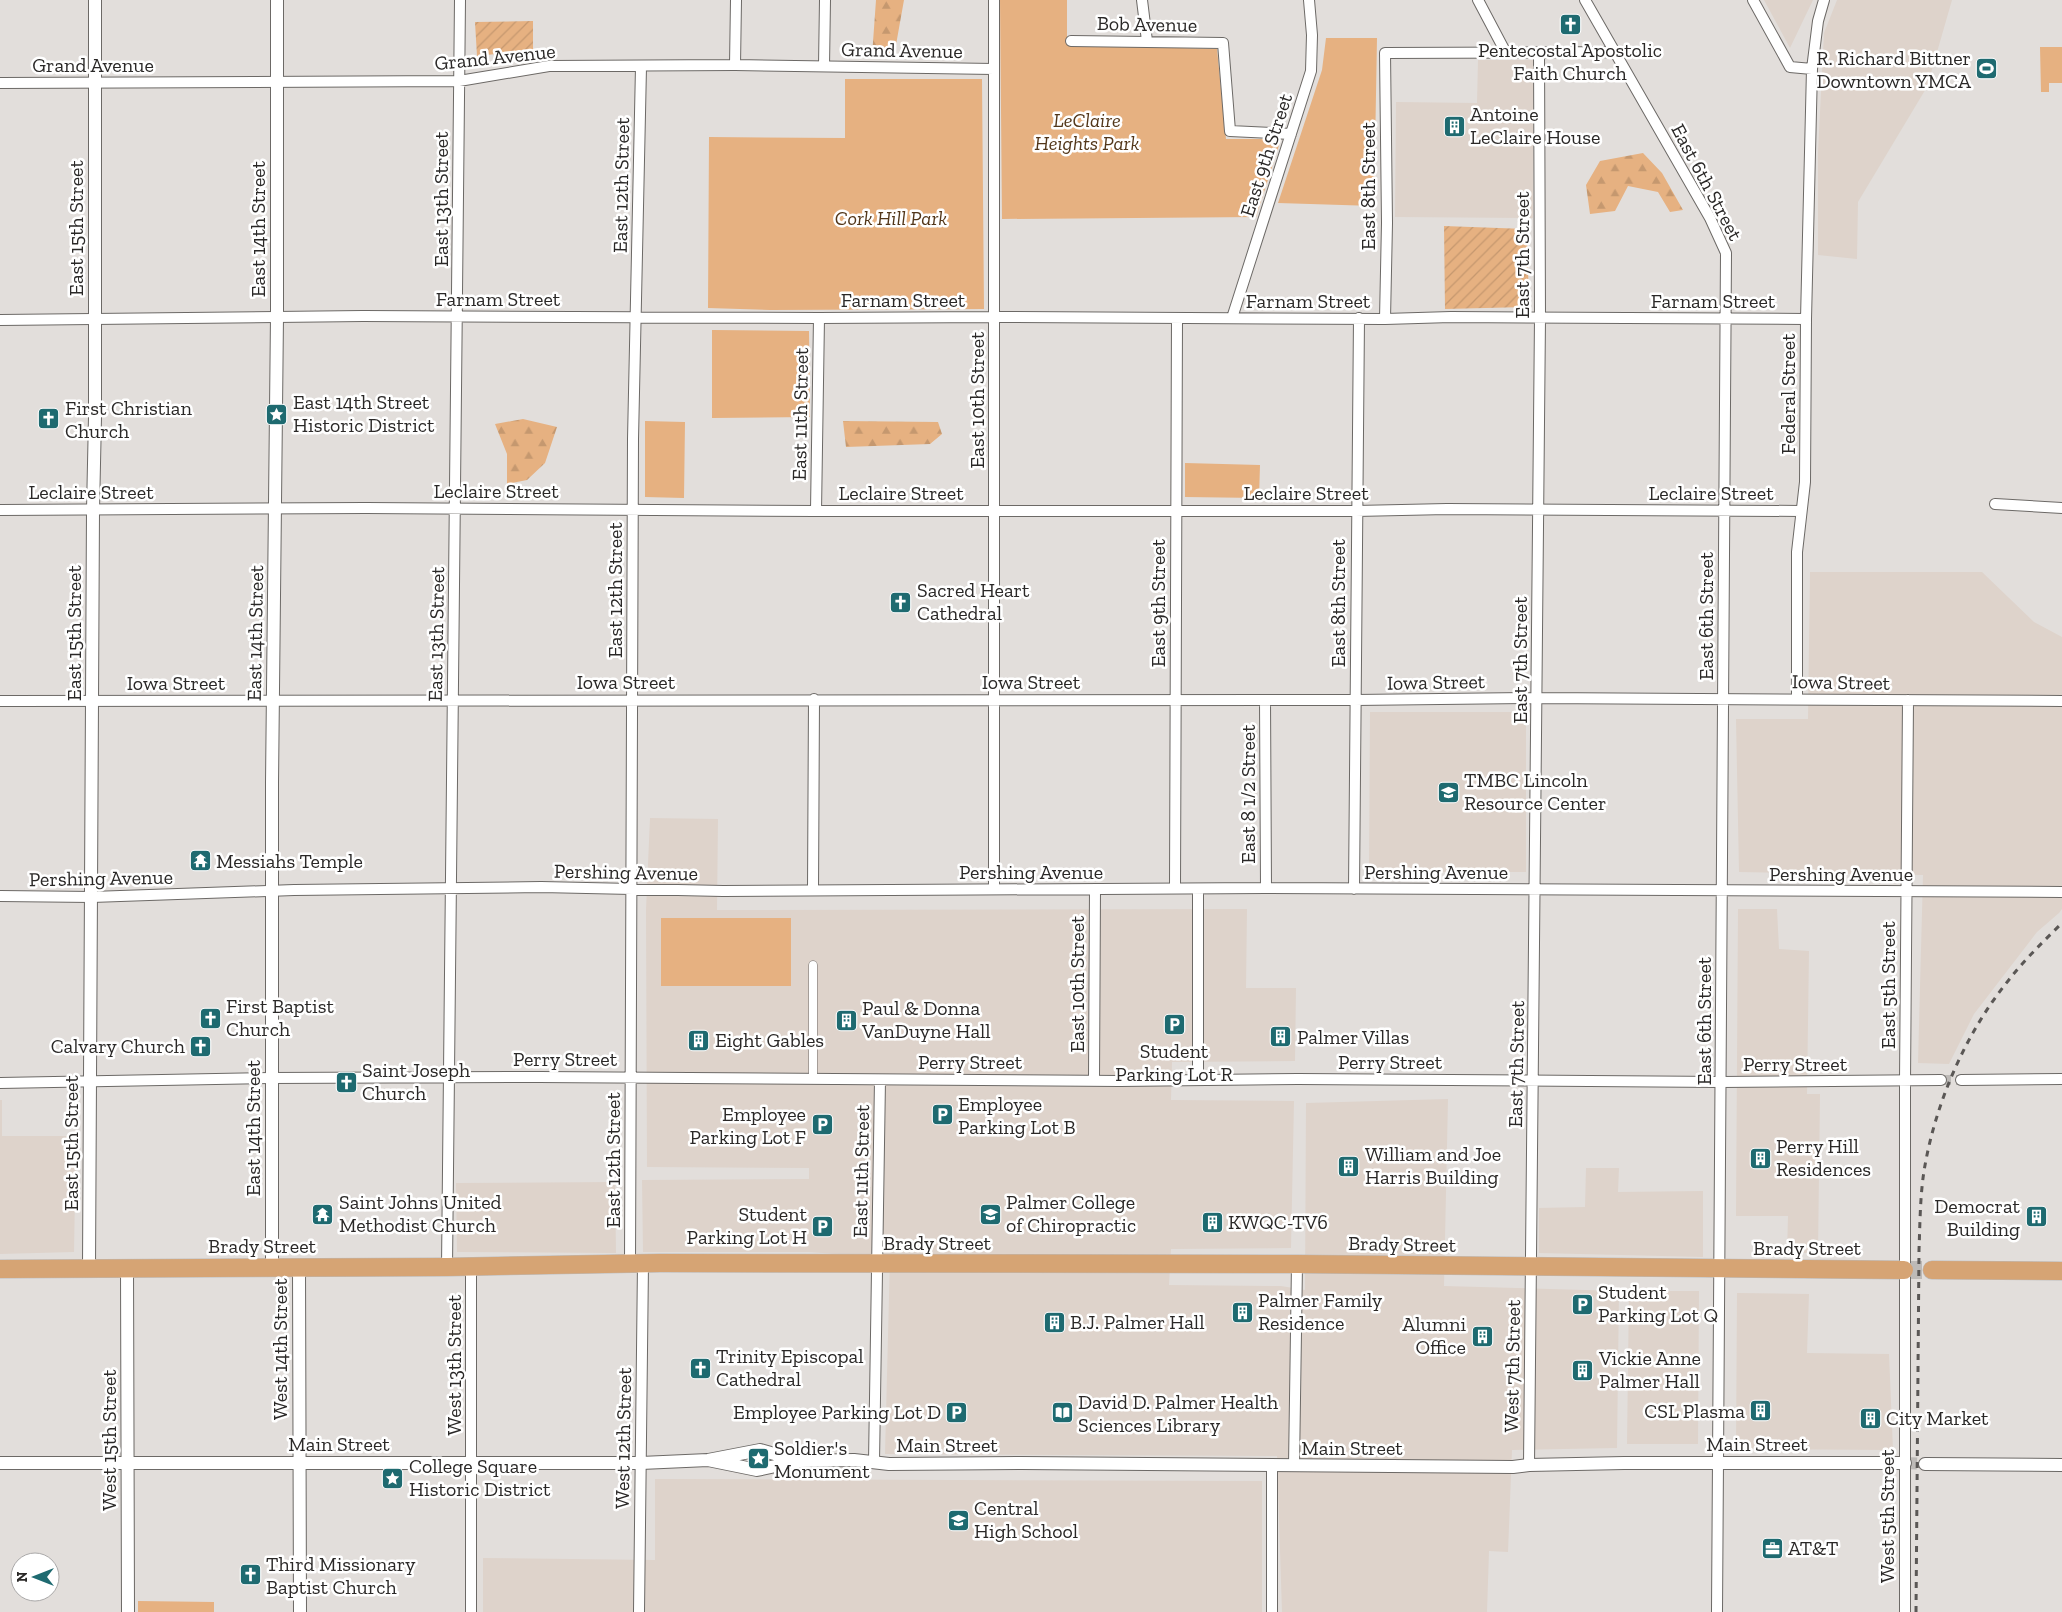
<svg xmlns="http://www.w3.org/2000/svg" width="2062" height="1612" font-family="'Zilla Slab',serif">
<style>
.built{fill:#ded3cb}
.forest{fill:url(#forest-firs)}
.park{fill:#e6b181}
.garden{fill:url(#garden-furrows)}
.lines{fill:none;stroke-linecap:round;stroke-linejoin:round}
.minor-tunnel{stroke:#bdbab7;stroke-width:10;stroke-dasharray:10 5;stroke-linecap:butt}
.tertiary-tunnel{stroke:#bdbab7;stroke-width:12;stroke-dasharray:12 6;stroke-linecap:butt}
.trunk-tunnel{stroke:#bdbab7;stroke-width:18;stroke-dasharray:18 9;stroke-linecap:butt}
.pedestrian-casing{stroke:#6c6966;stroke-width:9}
.minor-casing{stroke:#6c6966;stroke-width:12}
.tertiary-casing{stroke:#6c6966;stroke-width:14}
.trunk-casing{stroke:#bbbaba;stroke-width:19}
.pedestrian{stroke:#fff;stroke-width:8}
.minor{stroke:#fff;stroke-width:10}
.tertiary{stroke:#fff;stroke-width:12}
.trunk{stroke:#d6a474;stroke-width:18}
.rail{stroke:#5a5755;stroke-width:3;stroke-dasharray:6 6;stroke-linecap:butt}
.labels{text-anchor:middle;stroke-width:5;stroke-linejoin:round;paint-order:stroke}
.street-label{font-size:20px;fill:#2a2827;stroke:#fff}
.poi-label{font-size:20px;fill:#2a2827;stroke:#fff;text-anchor:start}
.park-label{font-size:20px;font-style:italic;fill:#523619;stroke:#fff}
</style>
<defs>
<pattern id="forest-firs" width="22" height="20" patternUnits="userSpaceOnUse" patternTransform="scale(1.25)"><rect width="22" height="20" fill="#e6b181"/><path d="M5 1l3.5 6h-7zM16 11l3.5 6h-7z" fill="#c5986f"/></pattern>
<pattern id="garden-furrows" width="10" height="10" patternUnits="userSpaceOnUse" patternTransform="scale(1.25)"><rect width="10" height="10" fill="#e6b181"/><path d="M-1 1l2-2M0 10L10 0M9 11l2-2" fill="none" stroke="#c5986f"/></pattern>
</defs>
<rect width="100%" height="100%" fill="#e2dedb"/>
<!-- built -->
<path class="built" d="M1764,0H1813L1790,48Z
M1837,0H1952L1927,87L1858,202L1857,259L1818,255V152L1824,33Z
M1478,60H1533V218L1395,217L1396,102L1477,103Z
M1810,572H1982L2034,622L2062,637V909L2059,913L2037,932L1974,1014L1949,1064L1918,1063L1923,875L1739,872L1736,719H1808Z
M1370,712H1526V872H1369Z
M650,818L718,819L717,910L1247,909L1246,988H1296L1295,1061L1172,1062L1171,1100L1294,1101L1291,1248L1171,1249L1169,1285L1281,1286L1305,1290L1306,1103L1448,1099L1444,1286L1619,1291L1617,1448L1512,1450L1508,1552L1489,1551L1487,1612H1282L1277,1456L885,1454L890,1258L809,1252H643L642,1180L809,1179V1168L647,1167L646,910Z
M1738,909H1777L1779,949L1809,951L1807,1094H1820L1818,1253H1787L1788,1216H1736Z
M0,1100H2V1136H76L74,1252L0,1254Z
M1586,1168H1619L1618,1192L1703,1191V1257L1539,1253V1208L1585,1207Z
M615,1182L616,1253L457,1252L456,1183Z
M1629,1291H1699L1698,1444H1627Z
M1737,1293L1809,1294L1807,1353L1889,1354L1893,1450L1736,1449Z
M655,1479L1262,1481V1612H483V1558L655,1560Z"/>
<!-- forest -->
<path class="forest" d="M876,0H904L894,56H872Z
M1643,153L1662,173L1683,210L1670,212L1658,192L1628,186L1615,211L1590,214L1586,185L1600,161Z
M523,419L557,427L545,463L527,480L507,484V454L495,424Z
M843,421L938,422L942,434L930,444L846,447Z"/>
<!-- park -->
<path class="park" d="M1000,0H1067V45L1217,49L1226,139H1281L1256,217L1002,219Z
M1326,38H1377L1374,206L1278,203L1322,70Z
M2040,47H2062V83H2049V92H2041Z
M845,79H982L984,309L770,310L708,308L709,137L845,138Z
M712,330L809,331L810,417L712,418Z
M645,421L685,422L684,498L645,497Z
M1185,463L1260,465L1259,498L1185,497Z
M661,918H791V986H661Z
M138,1601L214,1602V1612H138Z"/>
<!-- garden -->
<path class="garden" d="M533,21V50L477,56L475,22Z
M1444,226L1527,229L1529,307L1445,309Z"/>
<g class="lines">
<!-- minor-tunnel -->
<path class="minor-tunnel" d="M1941,1080H1961"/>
<!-- tertiary-tunnel -->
<path class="tertiary-tunnel" d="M1905,1463L1925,1464"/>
<!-- trunk-tunnel -->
<path class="trunk-tunnel" d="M1904,1270H1932"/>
<defs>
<path id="pedestrian" d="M813,965V1079"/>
<path id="minor" d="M994,0V889
M1142,0L1147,41
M1478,0L1506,53
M1585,0L1710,218L1726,253L1717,1612
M1753,0L1790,67L1812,69
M1071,41L1223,43L1230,131L1291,134
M735,65L736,0
M824,66L825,0
M0,83L459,81L549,66L735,65L994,69
M1232,318L1311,71L1312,35L1309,0
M1385,319L1387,223L1385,53L1616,52
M0,320L363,316L819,318L994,317L1385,319L1451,317L1806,319
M1995,504L2062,508
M0,510L366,508L816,511H1356L1447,509L1801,511
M816,511L819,318
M1797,699V552L1805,482L1806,319L1812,69L1818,21L1824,0
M1265,700L1266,888
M0,701L1355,700L1537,698L2062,701
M1175,889L1177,318
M1198,889V1080
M1354,889L1359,318
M813,890L814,699
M0,896L92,897L294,890L541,887L723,891L1266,888L2062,892
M1094,1080L1095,889
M1961,1080L2062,1079
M0,1083L271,1078L539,1077L1120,1081L1298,1079L1721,1082L1941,1080
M630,1264L633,439L641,67
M447,1267L460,0
M471,1267V1612
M874,1462L880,1080
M1529,1465L1540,318L1539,53
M1272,1466V1612
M1294,1466L1297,1264
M639,1612L643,1263
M1905,1612V1081L1908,700"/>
<path id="tertiary" d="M89,1267L93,510L95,417V0
M127,1267L128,1612
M272,1267V783L277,316V0
M299,1267L300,1612
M799,1461L854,1460L889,1464L1022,1463L1513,1467L1529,1465L1624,1463H1905
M0,1463H641L708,1460L760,1450L799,1461L757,1470L708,1460
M1925,1464L2062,1465"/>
<path id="trunk" d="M0,1269L447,1267L660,1263L1297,1264L1904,1270
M1932,1270L2062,1271"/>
</defs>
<!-- pedestrian casing -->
<use href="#pedestrian" class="pedestrian-casing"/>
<!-- minor casing -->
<use href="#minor" class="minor-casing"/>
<!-- tertiary casing -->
<use href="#tertiary" class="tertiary-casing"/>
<!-- trunk casing -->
<use href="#trunk" class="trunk-casing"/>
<!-- pedestrian -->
<use href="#pedestrian" class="pedestrian"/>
<!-- minor -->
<use href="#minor" class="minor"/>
<!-- tertiary -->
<use href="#tertiary" class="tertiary"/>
<!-- trunk -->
<use href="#trunk" class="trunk"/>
<!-- rail -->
<path class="rail" d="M1916,1612L1919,1250C1920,1224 1920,1197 1924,1171C1935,1104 1965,1034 2008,981C2024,960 2043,942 2062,923"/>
</g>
<!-- icons -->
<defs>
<symbol id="church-square" viewBox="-11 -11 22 22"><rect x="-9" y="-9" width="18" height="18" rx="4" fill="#1e6a70" stroke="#fff"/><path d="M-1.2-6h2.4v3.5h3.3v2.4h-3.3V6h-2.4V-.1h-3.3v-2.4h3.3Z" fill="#fff"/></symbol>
<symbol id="stadium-square" viewBox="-11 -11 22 22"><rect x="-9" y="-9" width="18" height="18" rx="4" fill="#1e6a70" stroke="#fff"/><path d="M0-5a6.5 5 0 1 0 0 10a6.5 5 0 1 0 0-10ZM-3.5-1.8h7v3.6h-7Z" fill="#fff"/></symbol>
<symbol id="building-square" viewBox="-11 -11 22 22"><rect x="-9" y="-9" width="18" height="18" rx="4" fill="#1e6a70" stroke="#fff"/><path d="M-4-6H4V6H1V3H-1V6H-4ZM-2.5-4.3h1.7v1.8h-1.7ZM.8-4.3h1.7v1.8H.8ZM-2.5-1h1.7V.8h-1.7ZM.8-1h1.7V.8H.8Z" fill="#fff"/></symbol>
<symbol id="sight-square" viewBox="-11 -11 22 22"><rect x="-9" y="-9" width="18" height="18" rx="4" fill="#1e6a70" stroke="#fff"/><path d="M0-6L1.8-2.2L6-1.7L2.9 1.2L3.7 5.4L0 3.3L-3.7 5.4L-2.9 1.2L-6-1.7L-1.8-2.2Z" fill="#fff"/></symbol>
<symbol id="school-square" viewBox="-11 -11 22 22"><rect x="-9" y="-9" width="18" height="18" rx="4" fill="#1e6a70" stroke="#fff"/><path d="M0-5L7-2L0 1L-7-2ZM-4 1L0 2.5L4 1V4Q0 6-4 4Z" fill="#fff"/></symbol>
<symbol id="temple-square" viewBox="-11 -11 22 22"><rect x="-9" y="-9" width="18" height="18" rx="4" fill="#1e6a70" stroke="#fff"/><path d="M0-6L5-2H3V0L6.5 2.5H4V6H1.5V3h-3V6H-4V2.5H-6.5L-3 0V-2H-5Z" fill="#fff"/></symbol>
<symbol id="parking-square" viewBox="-11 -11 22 22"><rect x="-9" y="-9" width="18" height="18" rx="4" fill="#1e6a70" stroke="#fff"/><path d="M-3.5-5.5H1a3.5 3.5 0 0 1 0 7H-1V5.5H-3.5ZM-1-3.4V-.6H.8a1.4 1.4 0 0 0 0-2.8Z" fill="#fff"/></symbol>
<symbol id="university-square" viewBox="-11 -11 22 22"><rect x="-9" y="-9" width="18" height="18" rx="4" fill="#1e6a70" stroke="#fff"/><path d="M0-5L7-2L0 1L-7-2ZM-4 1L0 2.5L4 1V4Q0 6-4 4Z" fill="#fff"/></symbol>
<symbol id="library-square" viewBox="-11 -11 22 22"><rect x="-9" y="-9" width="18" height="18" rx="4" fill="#1e6a70" stroke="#fff"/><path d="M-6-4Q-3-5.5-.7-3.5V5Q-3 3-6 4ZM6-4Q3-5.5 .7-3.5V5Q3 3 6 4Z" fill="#fff"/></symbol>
<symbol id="office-square" viewBox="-11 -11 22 22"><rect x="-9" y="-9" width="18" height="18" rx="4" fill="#1e6a70" stroke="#fff"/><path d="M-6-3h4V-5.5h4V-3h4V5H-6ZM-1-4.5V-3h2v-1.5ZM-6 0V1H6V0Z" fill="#fff"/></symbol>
</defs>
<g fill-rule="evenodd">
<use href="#church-square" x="1558" y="12" width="25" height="25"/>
<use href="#stadium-square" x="1974" y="56" width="25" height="25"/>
<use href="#building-square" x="1442" y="114" width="25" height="25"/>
<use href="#sight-square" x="264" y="402" width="25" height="25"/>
<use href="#church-square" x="36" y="406" width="25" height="25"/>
<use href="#church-square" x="888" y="590" width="25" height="25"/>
<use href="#school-square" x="1436" y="780" width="25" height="25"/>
<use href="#temple-square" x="188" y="848" width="25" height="25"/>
<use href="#church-square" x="198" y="1006" width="25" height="25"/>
<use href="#building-square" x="834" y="1008" width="25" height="25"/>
<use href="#parking-square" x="1162" y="1012" width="25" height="25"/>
<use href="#building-square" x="1268" y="1024" width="25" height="25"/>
<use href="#building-square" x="686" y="1028" width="25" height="25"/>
<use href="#church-square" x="188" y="1034" width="25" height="25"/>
<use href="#church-square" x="334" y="1070" width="25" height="25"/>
<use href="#parking-square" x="930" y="1102" width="25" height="25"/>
<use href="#parking-square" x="810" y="1112" width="25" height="25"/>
<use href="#building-square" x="1748" y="1146" width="25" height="25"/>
<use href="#building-square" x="1336" y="1154" width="25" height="25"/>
<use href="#temple-square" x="310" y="1202" width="25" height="25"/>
<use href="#university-square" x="978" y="1202" width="25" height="25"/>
<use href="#building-square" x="2024" y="1204" width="25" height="25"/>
<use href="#building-square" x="1200" y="1210" width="25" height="25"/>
<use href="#parking-square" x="810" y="1214" width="25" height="25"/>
<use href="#parking-square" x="1570" y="1292" width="25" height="25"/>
<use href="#building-square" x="1230" y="1300" width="25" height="25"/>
<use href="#building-square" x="1042" y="1310" width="25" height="25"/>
<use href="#building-square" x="1470" y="1324" width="25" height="25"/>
<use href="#church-square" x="688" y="1356" width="25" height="25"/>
<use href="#building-square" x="1570" y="1358" width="25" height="25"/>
<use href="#building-square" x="1748" y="1398" width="25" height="25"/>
<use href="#parking-square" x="944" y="1400" width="25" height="25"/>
<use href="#library-square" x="1050" y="1400" width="25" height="25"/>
<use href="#building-square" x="1858" y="1406" width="25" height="25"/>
<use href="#sight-square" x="746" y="1446" width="25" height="25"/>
<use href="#sight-square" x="380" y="1466" width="25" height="25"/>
<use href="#school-square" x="946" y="1508" width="25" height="25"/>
<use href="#office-square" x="1760" y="1536" width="25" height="25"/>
<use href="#church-square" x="238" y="1562" width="25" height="25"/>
</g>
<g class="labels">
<!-- street labels -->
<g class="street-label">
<text transform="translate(1147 24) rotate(1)" y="7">Bob Avenue</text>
<text transform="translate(902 50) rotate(1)" y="7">Grand Avenue</text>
<text transform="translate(495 57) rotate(-6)" y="7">Grand Avenue</text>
<text x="93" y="72">Grand Avenue</text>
<text transform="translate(1266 155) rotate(-72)" y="7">East 9th Street</text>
<text transform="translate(1707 182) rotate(62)" y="7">East 6th Street</text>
<text transform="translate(621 185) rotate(-89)" y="7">East 12th Street</text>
<text transform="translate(1368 186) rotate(-90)" y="7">East 8th Street</text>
<text transform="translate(441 199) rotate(-90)" y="7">East 13th Street</text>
<text transform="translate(76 228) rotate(-90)" y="7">East 15th Street</text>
<text transform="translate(258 229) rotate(-90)" y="7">East 14th Street</text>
<text transform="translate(1522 255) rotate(-90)" y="7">East 7th Street</text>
<text x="498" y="306">Farnam Street</text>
<text x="903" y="307">Farnam Street</text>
<text x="1308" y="308">Farnam Street</text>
<text x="1713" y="308">Farnam Street</text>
<text transform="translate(1788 394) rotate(-90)" y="7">Federal Street</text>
<text transform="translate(977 400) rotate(-90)" y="7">East 10th Street</text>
<text transform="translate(800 414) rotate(-89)" y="7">East 11th Street</text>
<text x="496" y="498">Leclaire Street</text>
<text x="91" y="499">Leclaire Street</text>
<text x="901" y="500">Leclaire Street</text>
<text x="1306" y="500">Leclaire Street</text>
<text x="1711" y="500">Leclaire Street</text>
<text transform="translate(615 590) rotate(-90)" y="7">East 12th Street</text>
<text transform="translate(1158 603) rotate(-90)" y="7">East 9th Street</text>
<text transform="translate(1338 603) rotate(-90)" y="7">East 8th Street</text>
<text transform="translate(1706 616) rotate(-90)" y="7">East 6th Street</text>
<text transform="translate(74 633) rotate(-90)" y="7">East 15th Street</text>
<text transform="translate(255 633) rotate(-89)" y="7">East 14th Street</text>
<text transform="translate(436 634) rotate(-89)" y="7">East 13th Street</text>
<text transform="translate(1520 660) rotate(-90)" y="7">East 7th Street</text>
<text x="626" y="689">Iowa Street</text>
<text x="1031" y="689">Iowa Street</text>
<text transform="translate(1436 682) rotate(-1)" y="7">Iowa Street</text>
<text transform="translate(1841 682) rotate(1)" y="7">Iowa Street</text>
<text x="176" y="690">Iowa Street</text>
<text transform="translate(1248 794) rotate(-90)" y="7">East 8 1/2 Street</text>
<text transform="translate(626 872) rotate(1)" y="7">Pershing Avenue</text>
<text x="1031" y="879">Pershing Avenue</text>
<text x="1436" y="879">Pershing Avenue</text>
<text x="1841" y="881">Pershing Avenue</text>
<text transform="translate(101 878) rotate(-1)" y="7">Pershing Avenue</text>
<text transform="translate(1077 984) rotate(-90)" y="7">East 10th Street</text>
<text transform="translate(1888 985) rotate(-90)" y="7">East 5th Street</text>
<text transform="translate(1704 1021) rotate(-90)" y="7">East 6th Street</text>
<text x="565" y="1066">Perry Street</text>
<text x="970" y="1069">Perry Street</text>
<text x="1390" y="1069">Perry Street</text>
<text transform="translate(1516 1064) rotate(-89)" y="7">East 7th Street</text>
<text x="1795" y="1071">Perry Street</text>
<text transform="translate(253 1128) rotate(-90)" y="7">East 14th Street</text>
<text transform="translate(71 1143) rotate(-90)" y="7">East 15th Street</text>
<text transform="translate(613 1160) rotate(-90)" y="7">East 12th Street</text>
<text transform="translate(861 1171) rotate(-89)" y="7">East 11th Street</text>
<text x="937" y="1250">Brady Street</text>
<text transform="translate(1402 1244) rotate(1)" y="7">Brady Street</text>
<text x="262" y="1253">Brady Street</text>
<text x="1807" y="1255">Brady Street</text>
<text transform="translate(280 1349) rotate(-90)" y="7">West 14th Street</text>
<text transform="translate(454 1365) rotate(-90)" y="7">West 13th Street</text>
<text transform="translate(1512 1366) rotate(-89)" y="7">West 7th Street</text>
<text transform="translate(623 1438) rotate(-89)" y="7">West 12th Street</text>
<text transform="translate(109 1440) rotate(-90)" y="7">West 15th Street</text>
<text x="339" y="1451">Main Street</text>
<text x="1757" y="1451">Main Street</text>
<text x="947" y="1452">Main Street</text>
<text x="1352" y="1455">Main Street</text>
<text transform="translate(1887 1516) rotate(-90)" y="7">West 5th Street</text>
</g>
<!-- poi labels -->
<g class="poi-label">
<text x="1570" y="57" text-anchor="middle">Pentecostal Apostolic<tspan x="1570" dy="23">Faith Church</tspan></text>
<text x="1971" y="65" text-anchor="end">R. Richard Bittner<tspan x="1971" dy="23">Downtown YMCA</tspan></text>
<text x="1470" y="121">Antoine<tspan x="1470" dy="23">LeClaire House</tspan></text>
<text x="293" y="409">East 14th Street<tspan x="293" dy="23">Historic District</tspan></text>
<text x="65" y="415">First Christian<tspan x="65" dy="23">Church</tspan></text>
<text x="917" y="597">Sacred Heart<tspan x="917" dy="23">Cathedral</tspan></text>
<text x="1464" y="787">TMBC Lincoln<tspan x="1464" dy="23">Resource Center</tspan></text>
<text x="216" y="868">Messiahs Temple</text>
<text x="226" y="1013">First Baptist<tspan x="226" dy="23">Church</tspan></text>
<text x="862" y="1015">Paul &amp; Donna<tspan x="862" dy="23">VanDuyne Hall</tspan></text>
<text x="1297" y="1044">Palmer Villas</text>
<text x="715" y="1047">Eight Gables</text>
<text x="185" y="1053" text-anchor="end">Calvary Church</text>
<text x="1174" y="1058" text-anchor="middle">Student<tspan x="1174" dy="23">Parking Lot R</tspan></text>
<text x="362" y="1077">Saint Joseph<tspan x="362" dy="23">Church</tspan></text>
<text x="958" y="1111">Employee<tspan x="958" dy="23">Parking Lot B</tspan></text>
<text x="806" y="1121" text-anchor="end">Employee<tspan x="806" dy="23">Parking Lot F</tspan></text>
<text x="1776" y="1153">Perry Hill<tspan x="1776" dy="23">Residences</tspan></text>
<text x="1365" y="1161">William and Joe<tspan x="1365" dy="23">Harris Building</tspan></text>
<text x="339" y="1209">Saint Johns United<tspan x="339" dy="23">Methodist Church</tspan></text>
<text x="1006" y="1209">Palmer College<tspan x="1006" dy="23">of Chiropractic</tspan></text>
<text x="2020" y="1213" text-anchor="end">Democrat<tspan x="2020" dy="23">Building</tspan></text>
<text x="807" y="1221" text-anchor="end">Student<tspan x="807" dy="23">Parking Lot H</tspan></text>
<text x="1228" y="1229">KWQC-TV6</text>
<text x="1598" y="1299">Student<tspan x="1598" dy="23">Parking Lot Q</tspan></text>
<text x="1258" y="1307">Palmer Family<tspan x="1258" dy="23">Residence</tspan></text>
<text x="1070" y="1329">B.J. Palmer Hall</text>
<text x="1466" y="1331" text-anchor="end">Alumni<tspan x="1466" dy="23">Office</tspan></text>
<text x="716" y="1363">Trinity Episcopal<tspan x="716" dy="23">Cathedral</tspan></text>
<text x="1599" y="1365">Vickie Anne<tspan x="1599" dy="23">Palmer Hall</tspan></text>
<text x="1078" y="1409">David D. Palmer Health<tspan x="1078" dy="23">Sciences Library</tspan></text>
<text x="1745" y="1418" text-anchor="end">CSL Plasma</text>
<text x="941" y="1419" text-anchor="end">Employee Parking Lot D</text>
<text x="1886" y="1425">City Market</text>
<text x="774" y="1455">Soldier's<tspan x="774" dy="23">Monument</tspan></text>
<text x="409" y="1473">College Square<tspan x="409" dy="23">Historic District</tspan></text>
<text x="974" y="1515">Central<tspan x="974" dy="23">High School</tspan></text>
<text x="1788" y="1555">AT&amp;T</text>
<text x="266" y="1571">Third Missionary<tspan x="266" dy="23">Baptist Church</tspan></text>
</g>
<!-- park labels -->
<g class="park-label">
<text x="1087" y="127">LeClaire<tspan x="1087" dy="23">Heights Park</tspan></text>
<text x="891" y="225">Cork Hill Park</text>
</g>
</g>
<!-- north arrow -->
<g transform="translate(35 1577) rotate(270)"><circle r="24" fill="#ffffff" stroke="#aaa9a9"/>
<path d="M0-4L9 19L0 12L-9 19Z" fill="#1e6a70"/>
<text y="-8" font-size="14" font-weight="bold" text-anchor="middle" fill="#2a2827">N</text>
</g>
</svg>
